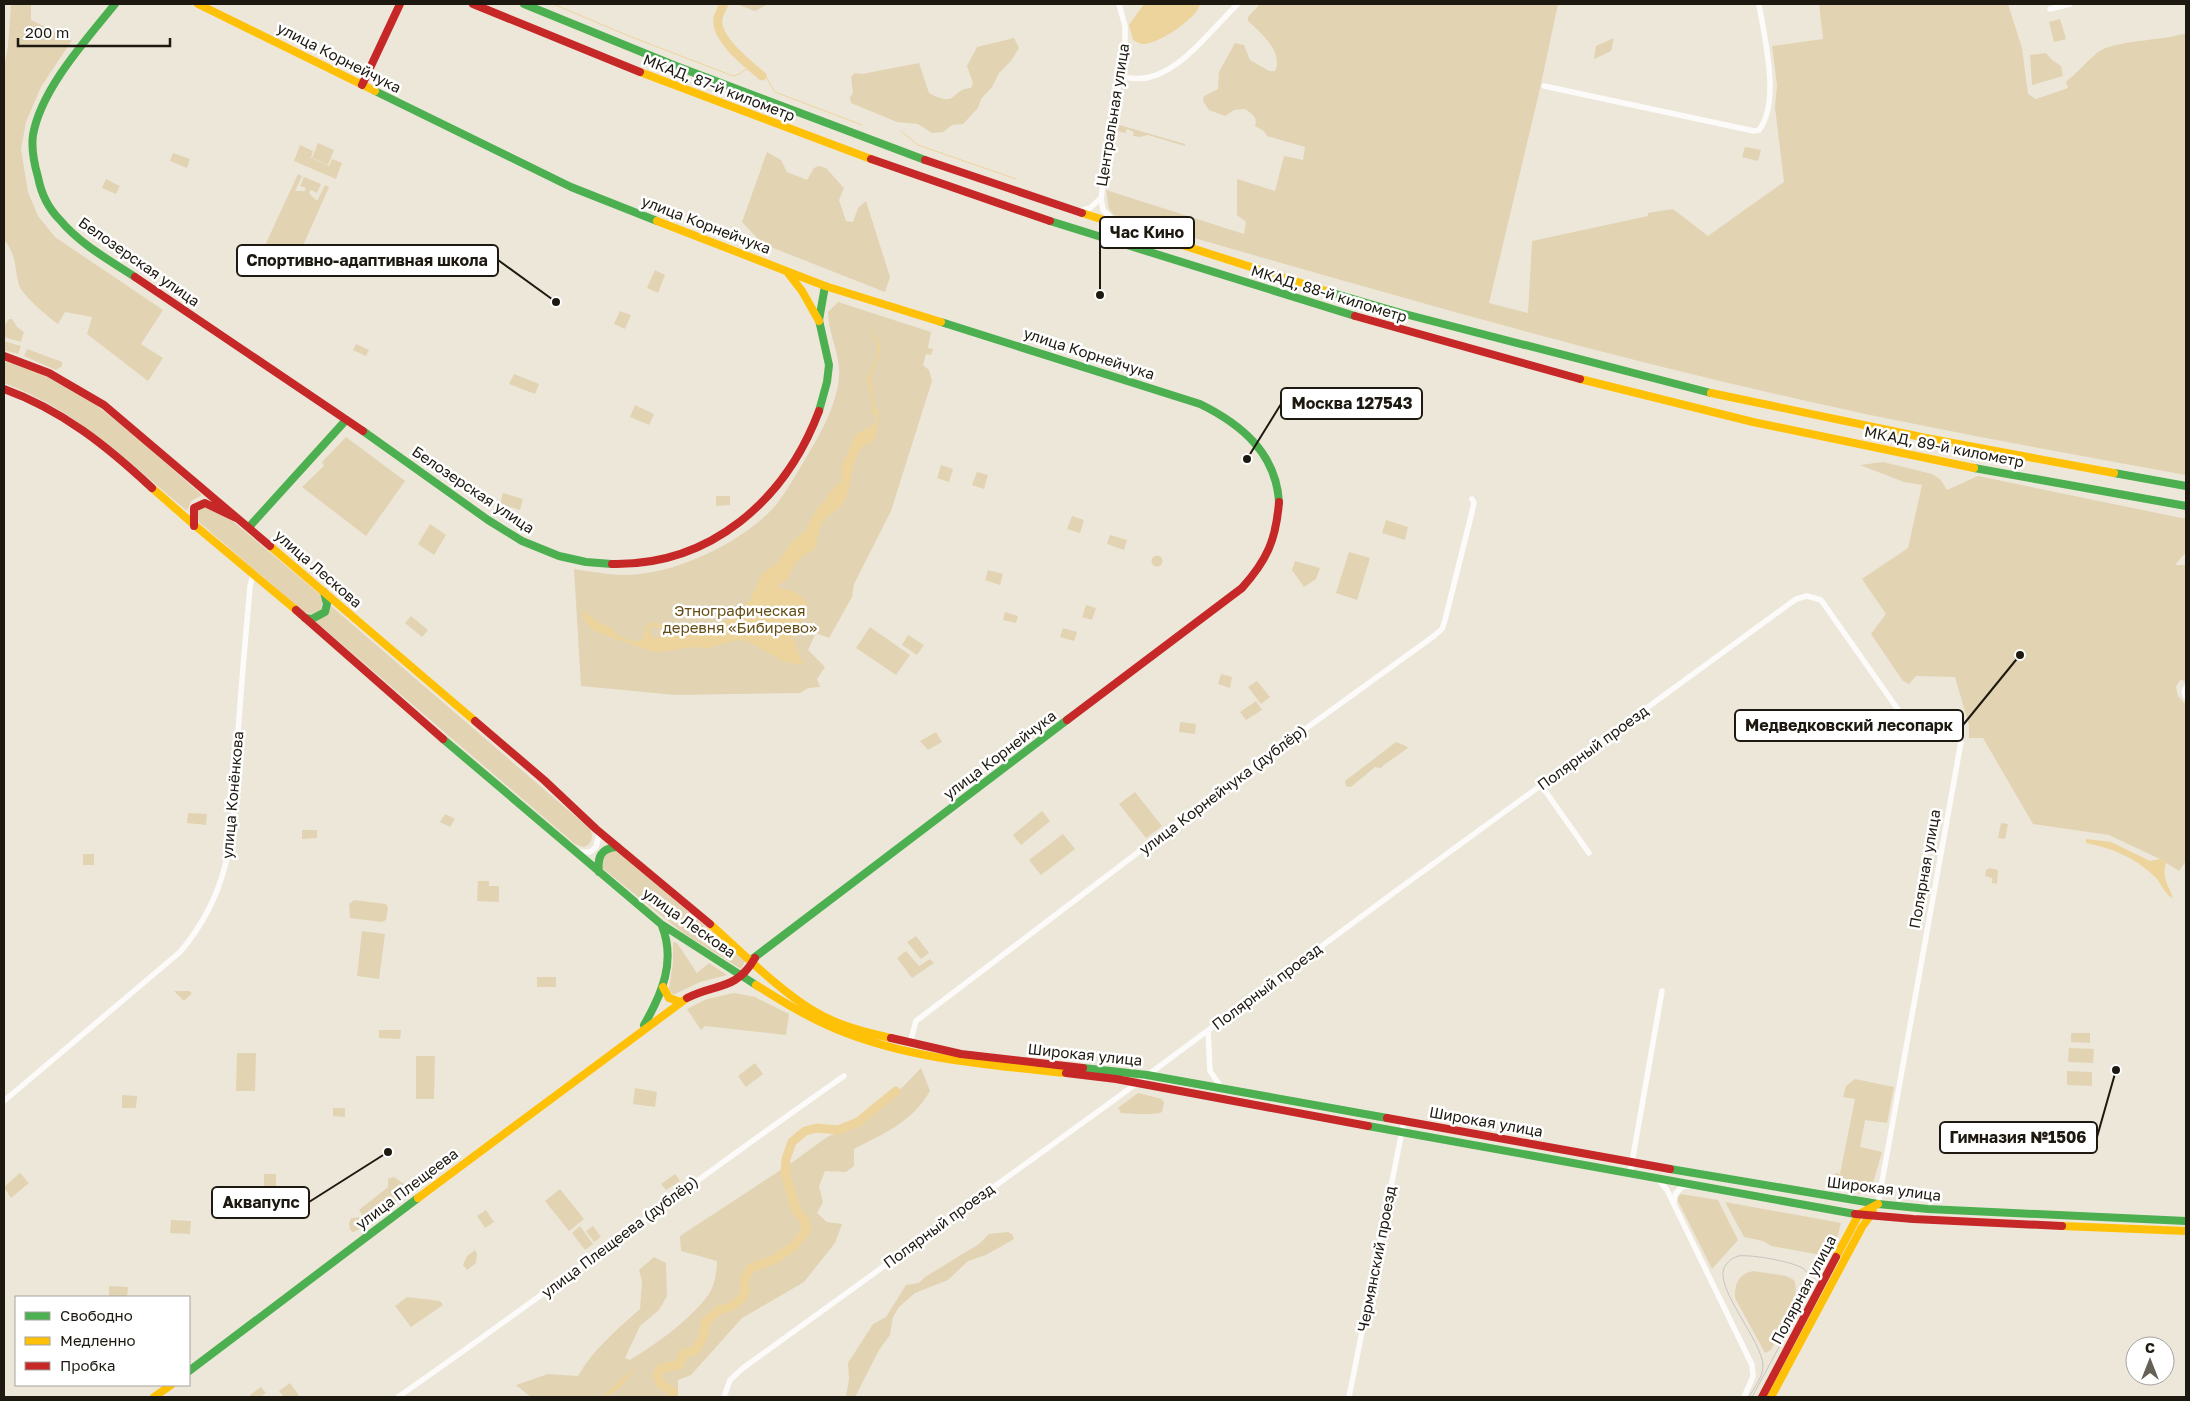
<svg xmlns="http://www.w3.org/2000/svg" width="2190" height="1401" font-family="'Golos Text',sans-serif">
<style>
.green{fill:#e2d3b2}
.water{fill:#edd49c;fill-rule:evenodd}
.lines{fill:none;stroke-linecap:round;stroke-linejoin:round}
.stream{stroke:#edd49c;stroke-width:1}
.river{stroke:#edd49c;stroke-width:9}
.street{stroke:#fcfbf9;stroke-width:5.5}
.fast{stroke:#4caf50;stroke-width:8}
.slow{stroke:#ffc107;stroke-width:8}
.jam{stroke:#c62828;stroke-width:8}
.tram{stroke:#c6c4c0;stroke-width:1}
.labels{text-anchor:middle;stroke-width:5;stroke-linejoin:round;paint-order:stroke}
.street-label{font-size:15px;fill:#1d1910;stroke:#fff}
.park-label{font-size:15px;fill:#644e15;stroke:#fff}
.leader{fill:none;stroke:#1d1910;stroke-width:2}
.callout-dot{fill:#1d1910;stroke:#fff;stroke-width:2}
.callout{fill:#fff;stroke:#1d1910;stroke-width:2}
.callout-label{font-size:16px;text-anchor:middle;font-weight:bold;fill:#1d1910}
</style>
<rect width="100%" height="100%" fill="#ede7da"/>
<!-- green -->
<path class="green" d="M11,4H31V20L72,40L41,87L26,122L21,149L28,192L38,216L55,237L163,310L141,344L163,358L148,381L87,334L92,317L65,312L58,324C48,317 22,295 19,285C14,267 17,255 4,240V68L8,46Z
M736,4H765L766,5L755,11Z
M1260,4H1558L1539,93L1489,303L1528,313L1532,241L1648,216V213L1673,209L1708,236L1784,182L1775,107L1777,85L1772,46L1823,39L1819,4H2008L2022,48L2028,94L2036,99L2068,88L2066,82C2077,73 2087,61 2098,52C2115,40 2163,41 2186,33V475C2061,452 1935,430 1811,402C1576,350 1345,281 1114,215L1109,209L1106,190L1244,234L1246,222L1237,215V179L1275,191L1284,156L1303,160L1305,147L1267,136L1264,131L1255,126C1258,117 1252,114 1245,109L1234,110L1225,116L1209,110L1203,101L1204,96L1218,89L1219,72L1235,43L1244,45L1250,60L1269,71H1275C1284,52 1260,32 1248,21V17Z
M2060,19L2066,39L2054,42L2049,22Z
M1014,38L1019,48L1011,61L999,73L992,87L981,99L978,108L963,124L952,125L943,132L932,133L918,124L897,122L851,103L850,97L853,93L851,77L855,73L862,74L919,63L929,93C959,109 950,89 971,88L973,83L967,66L977,47Z
M1614,38L1611,51L1594,59L1596,46Z
M2046,53L2052,60L2061,66L2063,76L2032,85L2030,55Z
M1116,124L1185,144V146L1148,135L1140,137L1133,136L1134,132L1127,129L1125,133L1118,131Z
M318,143L334,150L328,165L312,158Z
M300,145L313,151L311,158L329,166L332,159L342,163L336,179L294,161Z
M1745,147L1761,150L1758,161L1742,157Z
M767,152L781,160L787,172L807,180L814,168L819,166L826,168L844,188L839,200L846,221L853,222L858,208L866,201L890,277L885,292L768,246L757,238L742,222Z
M173,153L190,159L187,168L170,161Z
M298,174L302,176L295,191H305L306,188L300,186L304,177L321,184L317,193L311,190L309,193L317,201L325,185L329,187L293,268L290,267L293,258C283,268 269,262 269,248L265,256L261,254Z
M106,179L120,186L116,194L102,188Z
M655,270L665,275L658,293L647,288Z
M838,302L931,332L928,348L933,349L931,355L926,354L923,365L929,370L932,381L891,511L854,584L852,597L829,638L816,633L808,650L825,667L817,679L820,687L808,688L800,693L675,695L581,686L574,569C595,572 618,577 639,574C684,570 745,540 775,506C787,491 796,474 806,458C820,434 836,407 839,378C841,354 828,334 828,312Z
M620,311L631,315L625,329L614,324Z
M9,319H12L17,327L24,332L21,342L4,337V326Z
M4,341L21,346L18,354L4,350Z
M356,344L369,350L366,356L353,350Z
M27,349L62,362V366L56,370L24,356Z
M4,361C26,367 48,375 68,387C117,416 159,458 202,495L191,501L187,511C130,463 75,409 4,383Z
M514,374L539,384L535,394L509,384Z
M635,405L654,414L649,425L630,417Z
M346,437L405,481L366,536L302,487L324,466L322,462Z
M1883,462L1932,474L1940,479L1947,490L1978,476L2186,519V552L2175,565H2186V681L2180,680L2176,687L2178,696L2186,705V861L2179,871L2160,859L2109,835L2033,824L1983,738H1969V725L1955,677L1916,676L1909,684L1903,681L1871,634L1886,614L1862,579L1908,548L1922,485L1904,482L1860,465Z
M941,465L953,469L949,482L937,478Z
M977,472L988,475L984,489L972,485Z
M503,493L523,499L520,510L500,504Z
M716,496H730V505L716,506Z
M205,505L230,519L323,597L321,609L315,614L305,613L199,522L197,512Z
M1072,516L1084,520L1080,533L1067,529Z
M1386,520L1408,527L1405,540L1382,533Z
M430,524L446,535L434,555L418,544Z
M1110,535L1127,540L1124,550L1107,544Z
M1349,552L1370,558L1357,600L1336,593Z
M1151.5 561a5.5 5.5 0 1 1 11 0a5.5 5.5 0 1 1-11 0Z
M1295,561L1320,568L1316,579L1304,587L1292,570Z
M988,570L1003,574L1000,585L985,580Z
M1086,605L1096,608L1092,620L1082,617Z
M331,606L590,829C594,837 592,845 583,847L575,844L316,622L327,614Z
M1005,612L1018,616L1016,623L1003,620Z
M411,616L428,630L422,637L405,623Z
M870,627L910,655L896,675L856,648Z
M1063,628L1077,632L1074,641L1060,637Z
M908,635L924,645L917,655L902,645Z
M1221,674L1232,677L1230,688L1218,684Z
M1257,681L1270,697L1261,704L1248,687Z
M1256,701L1262,710L1246,720L1240,712Z
M1180,722L1196,724L1195,734L1179,732Z
M936,732L942,742L928,750L920,741Z
M1396,742L1406,746L1408,748L1385,764L1381,768L1375,767L1351,787L1346,786L1345,781Z
M1135,792L1162,826L1146,838L1119,804Z
M1042,811L1050,821L1021,845L1013,835Z
M188,813L207,814L206,825L187,823Z
M445,814L455,819L450,827L440,822Z
M2001,823L2008,824L2005,839L1998,838Z
M302,830H317V838L302,839Z
M1063,834L1075,849L1041,875L1029,860Z
M617,850L745,961L741,969L683,933L601,867L600,859L606,851Z
M83,854H94V865H83Z
M1990,868L1998,870L1997,884L1992,883V878L1985,876L1986,870Z
M478,881H489V886H499V902L477,901Z
M354,900L386,904L388,908L386,920L382,922L350,918L349,904Z
M362,931L385,934L379,979L357,976Z
M916,936L929,953L921,959L907,942Z
M673,942L677,943L697,973L709,963L727,975L700,982L673,995L669,989L673,963Z
M906,951L919,966L930,959L934,963L912,978L897,958Z
M537,977H556V987H537Z
M174,991H189L192,993L184,1001Z
M734,993L755,997L789,1014L786,1035L705,1026L701,1030L687,1009L707,999Z
M379,1030H401L400,1039L379,1038Z
M2071,1033H2090V1043L2071,1042Z
M2069,1048L2094,1049L2093,1063L2068,1062Z
M237,1053H256L255,1091H236Z
M416,1056H435L434,1099H416Z
M755,1063L763,1074L746,1087L738,1076Z
M921,1068L930,1091C912,1122 885,1133 854,1149V1166L846,1172L825,1171L819,1186L823,1202L817,1213L827,1222L842,1224L835,1243L804,1282L742,1318L691,1375L678,1380V1397H531L516,1385L548,1374L578,1376C593,1349 618,1329 640,1309L642,1281L639,1270L654,1257L666,1263L667,1296L659,1310L640,1326L625,1358L630,1360C655,1345 687,1322 706,1298C714,1289 717,1273 717,1261L681,1251L680,1236L790,1164L827,1137L861,1123L894,1096Z
M2067,1071L2092,1072V1086L2067,1085Z
M1855,1079L1894,1087L1887,1123L1865,1120L1860,1147L1882,1152L1871,1190L1861,1194L1832,1188L1835,1173L1840,1174L1855,1099L1843,1097L1846,1086Z
M635,1088L657,1092L655,1107L633,1104Z
M1138,1093L1162,1099L1164,1103L1162,1112C1157,1115 1128,1114 1121,1113L1118,1108Z
M122,1095L137,1096L136,1108H122Z
M333,1108H345V1117L333,1116Z
M2002,1139H2028V1153L2002,1152Z
M20,1173L29,1183L11,1198L4,1187Z
M264,1174H276V1198H264Z
M675,1174L680,1181L666,1190L661,1184Z
M394,1177L407,1186V1191L399,1197L393,1206L381,1209C375,1218 364,1229 353,1232L350,1230L349,1224L351,1218L364,1217L359,1210L388,1187V1179Z
M560,1189L584,1219L569,1231L545,1201Z
M1681,1194L1718,1200L1738,1240L1712,1269L1678,1201V1197Z
M1725,1202L1841,1223C1838,1234 1836,1250 1827,1256L1771,1246L1763,1241L1744,1237Z
M486,1210L494,1222L485,1228L477,1216Z
M171,1220L191,1221L190,1234L170,1233Z
M580,1226L593,1244L585,1250L572,1233Z
M593,1226L601,1237L594,1242L586,1231Z
M1008,1232L1012,1234L1014,1239L986,1255L968,1261L948,1280L915,1293L899,1307L893,1317L890,1335L879,1350L855,1397H846L849,1379L848,1363L873,1324L886,1317L906,1285L919,1283L925,1277L979,1244L989,1234Z
M475,1250L477,1254L476,1263L467,1270L463,1265L467,1256Z
M1753,1271L1786,1276L1794,1280C1802,1302 1781,1330 1771,1350L1765,1353L1735,1298C1735,1284 1738,1274 1753,1271Z
M109,1286L128,1287L127,1297H109Z
M407,1297L440,1301L443,1305L411,1327L395,1306Z
M290,1383L300,1397H284L279,1391Z
M261,1387L266,1393L260,1397H251L250,1395Z"/>
<!-- water -->
<path class="water" d="M1144,4H1200C1198,18 1158,44 1144,44C1140,44 1137,42 1133,40L1129,25Z
M871,325L880,346V354L870,377L873,388L874,402L879,415L877,431L872,442C852,445 852,480 847,495C843,507 832,512 824,520C818,527 817,541 815,549C800,556 793,563 788,579L778,585L780,589C794,589 815,600 804,617C800,623 793,625 789,630L803,664L799,665L783,661L747,641L738,640L707,648L689,647L662,652L650,651L594,631L584,620L582,610L596,621L612,628L616,635L634,642L643,639L645,628L652,622L662,624L669,631H686L698,636L718,622L727,621L731,618L730,613L734,607L749,602L762,574L778,562L792,542L805,531L816,511L828,497L829,493L842,481V466L856,434L874,425L876,419L875,414L871,413L873,408L867,377L877,358L878,351ZM655,626L661,629L663,633L659,638H653L648,631L651,627Z
M2086,839L2111,842L2150,861L2160,859L2166,863C2161,877 2169,886 2173,898C2164,895 2161,881 2153,875C2134,857 2111,848 2086,843Z
M637,1366C627,1379 619,1393 603,1397C604,1395 633,1368 637,1366Z"/>
<g class="lines">
<!-- stream -->
<path class="stream" d="M553,4L629,36L733,76L739,74L751,66
M762,76L766,77L775,92L862,125
M901,131L918,145L1016,179"/>
<!-- river -->
<path class="river" d="M724,4C722,8 719,14 718,18C714,38 748,64 762,76
M672,1397L673,1392L660,1383L657,1374L661,1368L679,1365L684,1353L695,1351L703,1337L706,1321L719,1310L732,1306L741,1299L745,1293L744,1280L751,1268L775,1259L794,1246L804,1233L806,1229L805,1221L796,1210L785,1173L786,1159L792,1142L805,1131L817,1128L838,1130L858,1122L896,1091"/>
<!-- street -->
<path class="street" d="M2050,9L2070,4
M1120,77C1130,78 1140,80 1150,77C1185,68 1213,27 1238,4
M1544,86L1754,131L1759,130C1781,102 1764,36 1759,4
M1080,211L1090,208L1101,198
M1113,220L1103,210L1101,198L1125,42V26L1119,4
M2186,687L2184,692L2186,697
M1541,785L1589,853
M576,852H590L596,847L599,835L596,830
M1208,1031L1210,1071L1221,1087
M910,1043L916,1021L1211,797L1434,636L1442,629L1445,620L1471,516L1474,503L1472,499
M4,1101L180,952C238,884 233,817 238,734C241,684 246,635 250,586L253,575
M1630,1174L1662,991
M1658,1179L1667,1190L1752,1365L1753,1377L1744,1397
M1674,1201C1674,1193 1678,1191 1683,1186H1688
M398,1397C548,1293 693,1181 844,1076
M724,1397L730,1380L743,1368L1114,1100L1396,891L1796,599L1807,596L1821,600L1899,711L1925,729L1957,738L1961,742L1878,1204
M1349,1397L1404,1121"/>
<!-- fast -->
<path class="fast" d="M115,4C86,40 41,89 33,135C31,149 34,163 38,177C41,193 48,208 60,220C80,244 109,260 135,277
M524,4L676,66L925,160
M375,91L571,187L657,221
M1050,221L1355,316
M1329,292L1401,313L1711,393
M941,322L1200,404C1241,424 1276,453 1279,502
M819,411L827,382L829,365L819,320L825,286
M363,431L488,520L522,541L559,556L586,562L612,564
M1974,468L2186,506
M2114,473L2186,486
M249,527L346,420
M305,618L312,619L325,612L327,604L324,592
M443,739L661,924L756,985
M599,872C597,857 601,848 617,847
M751,960L1067,720
M644,1025C662,994 676,961 662,926
M1083,1068L1147,1075L1387,1118
M1368,1126L1855,1214
M1670,1169L1878,1204L1928,1209L2186,1221
M189,1371L418,1198"/>
<!-- slow -->
<path class="slow" d="M198,4L375,91
M640,72L871,159
M1082,213L1329,292
M657,221L825,286L941,322
M788,273L802,291L819,321
M1580,379L1753,422L1974,468
M1711,393L1926,438L2114,473
M152,488L192,523L296,610
M270,546L475,721
M710,924C743,953 775,987 812,1010C836,1025 864,1032 891,1038
M756,985C782,1001 807,1017 836,1029C908,1059 989,1065 1066,1073
M663,987L669,998L681,1002
M418,1198L687,998
M2062,1226L2186,1231
M1836,1257L1859,1214L1878,1204
M154,1397L171,1385
M1771,1397L1862,1227L1873,1212"/>
<!-- jam -->
<path class="jam" d="M473,4L640,72
M362,85L400,4
M871,159L1050,221
M925,160L1082,213
M135,277L363,431
M1355,316L1580,379
M4,356L49,373L104,405L270,546
M4,389C62,410 107,446 152,488
M194,526V508L205,503L236,518
M612,564C710,566 785,501 819,411
M296,610L443,739
M1067,720L1242,588C1267,560 1276,540 1279,502
M475,721L544,780L596,829L710,924
M687,998C716,983 736,991 755,958
M891,1038L961,1054L1083,1068
M1066,1073L1116,1079L1368,1126
M1387,1118L1670,1169
M1855,1214L1913,1219L2062,1226
M1762,1397L1836,1257"/>
<!-- tram -->
<path class="tram" d="M1749,1397C1754,1388 1763,1377 1763,1366C1763,1342 1715,1289 1724,1268C1727,1262 1732,1258 1738,1256C1750,1254 1797,1262 1805,1270C1810,1275 1811,1281 1811,1288L1752,1397"/>
</g>
<g class="labels">
<!-- street labels -->
<g class="street-label">
<text transform="translate(339 58) rotate(27)" y="5">улица Корнейчука</text>
<text transform="translate(719 88) rotate(21)" y="5">МКАД, 87-й километр</text>
<text transform="translate(1113 115) rotate(-81)" y="5">Центральная улица</text>
<text transform="translate(706 225) rotate(21)" y="5">улица Корнейчука</text>
<text transform="translate(139 262) rotate(35)" y="5">Белозерская улица</text>
<text transform="translate(1329 294) rotate(17)" y="5">МКАД, 88-й километр</text>
<text transform="translate(1089 354) rotate(18)" y="5">улица Корнейчука</text>
<text transform="translate(1944 447) rotate(11)" y="5">МКАД, 89-й километр</text>
<text transform="translate(473 490) rotate(34)" y="5">Белозерская улица</text>
<text transform="translate(318 569) rotate(41)" y="5">улица Лескова</text>
<text transform="translate(1593 748) rotate(-36)" y="5">Полярный проезд</text>
<text transform="translate(1000 755) rotate(-37)" y="5">улица Корнейчука</text>
<text transform="translate(1223 790) rotate(-37)" y="5">улица Корнейчука (дублёр)</text>
<text transform="translate(233 795) rotate(-85)" y="5">улица Конёнкова</text>
<text transform="translate(1925 869) rotate(-80)" y="5">Полярная улица</text>
<text transform="translate(689 923) rotate(35)" y="5">улица Лескова</text>
<text transform="translate(1267 987) rotate(-37)" y="5">Полярный проезд</text>
<text transform="translate(1085 1055) rotate(6)" y="5">Широкая улица</text>
<text transform="translate(1486 1122) rotate(10)" y="5">Широкая улица</text>
<text transform="translate(407 1189) rotate(-37)" y="5">улица Плещеева</text>
<text transform="translate(1884 1189) rotate(7)" y="5">Широкая улица</text>
<text transform="translate(939 1226) rotate(-36)" y="5">Полярный проезд</text>
<text transform="translate(620 1237) rotate(-37)" y="5">улица Плещеева (дублёр)</text>
<text transform="translate(1377 1259) rotate(-79)" y="5">Чермянский проезд</text>
<text transform="translate(1804 1290) rotate(-62)" y="5">Полярная улица</text>
</g>
<!-- park labels -->
<g class="park-label">
<text x="740" y="616">Этнографическая<tspan x="740" dy="17">деревня «Бибирево»</tspan></text>
</g>
</g>
<!-- callouts -->
<path class="leader" d="M1100 295L1100 233M556 302L498 260M1247 459L1281 404M2020 655L1963 725M2116 1070L2097 1137M388 1152L309 1202"/>
<g class="callout-dot">
<circle cx="1100" cy="295" r="5"/>
<circle cx="556" cy="302" r="5"/>
<circle cx="1247" cy="459" r="5"/>
<circle cx="2020" cy="655" r="5"/>
<circle cx="2116" cy="1070" r="5"/>
<circle cx="388" cy="1152" r="5"/>
</g>
<g class="callout">
<rect x="1100" y="217" width="94" height="31" rx="5"/>
<rect x="237" y="245" width="261" height="31" rx="5"/>
<rect x="1281" y="388" width="141" height="31" rx="5"/>
<rect x="1735" y="710" width="228" height="31" rx="5"/>
<rect x="1940" y="1122" width="157" height="31" rx="5"/>
<rect x="212" y="1187" width="97" height="31" rx="5"/>
</g>
<g class="callout-label">
<text x="1147" y="238">Час Кино</text>
<text x="367" y="266">Спортивно-адаптивная школа</text>
<text x="1352" y="409">Москва 127543</text>
<text x="1849" y="731">Медведковский лесопарк</text>
<text x="2018" y="1143">Гимназия №1506</text>
<text x="261" y="1208">Аквапупс</text>
</g>
<!-- border -->
<rect width="2190" height="1401" fill="none" stroke="#1d1910" stroke-width="10"/>
<!-- legend -->
<rect x="15" y="1296" width="175" height="90" fill="#ffffff" stroke="#a5a39f"/>
<rect x="25" y="1312" width="25" height="8" fill="#4caf50" stroke="#a5a39f"/>
<text x="60" y="1321" font-size="15" fill="#1d1910">Свободно</text>
<rect x="25" y="1337" width="25" height="8" fill="#ffc107" stroke="#a5a39f"/>
<text x="60" y="1346" font-size="15" fill="#1d1910">Медленно</text>
<rect x="25" y="1362" width="25" height="8" fill="#c62828" stroke="#a5a39f"/>
<text x="60" y="1371" font-size="15" fill="#1d1910">Пробка</text>
<!-- north arrow -->
<g transform="translate(2150 1361)"><circle r="24" fill="#ffffff" stroke="#a5a39f"/>
<path d="M0-4L9 19L0 12L-9 19Z" fill="#666157"/>
<text y="-8" font-size="14" font-weight="bold" text-anchor="middle" fill="#1d1910">С</text>
</g>
<!-- scale -->
<path d="M18 38v8h152v-8" fill="none" stroke="#1d1910" stroke-width="2.5"/>
<text x="25" y="38" font-size="15" fill="#1d1910" stroke="#ffffff" stroke-width="4" paint-order="stroke">200 m</text>
</svg>
